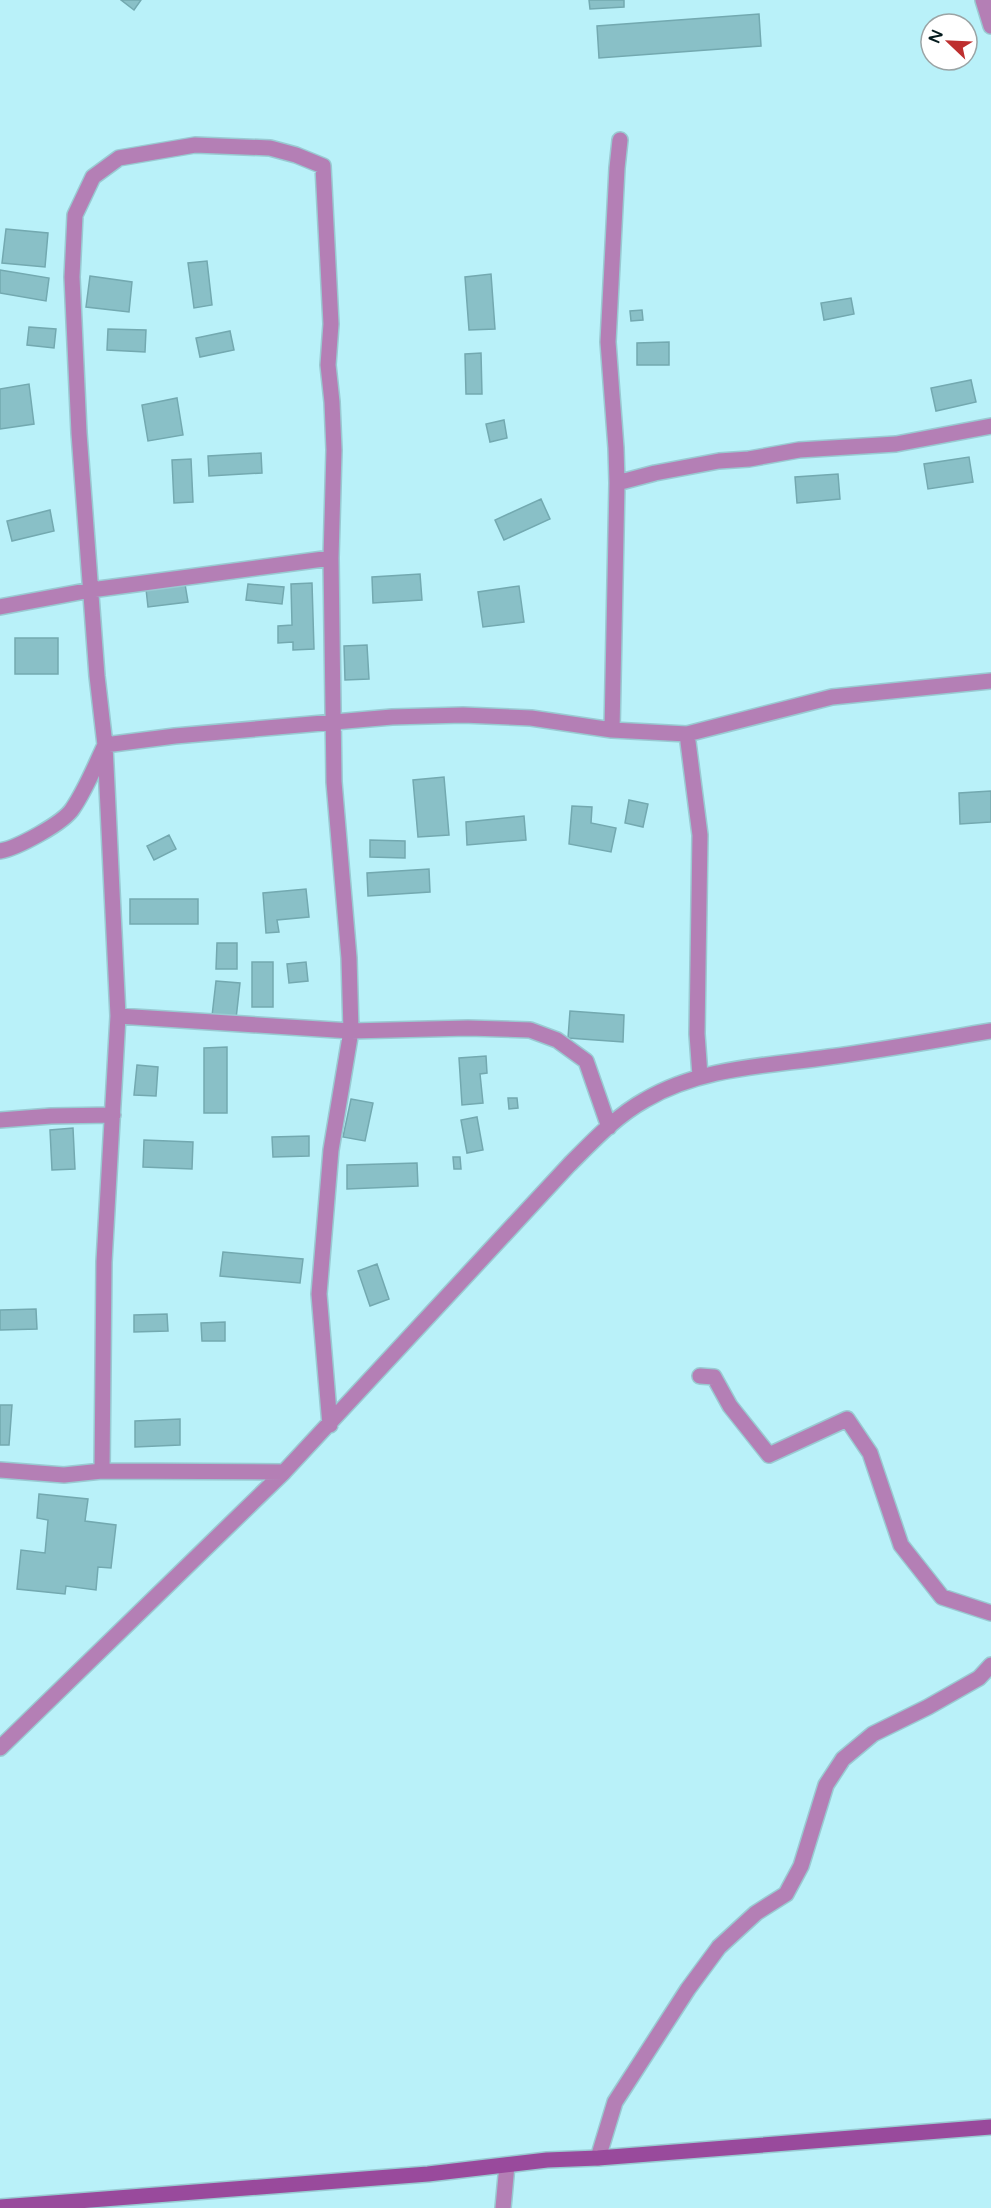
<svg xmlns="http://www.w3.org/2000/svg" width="991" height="2208" font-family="'Varela Round',sans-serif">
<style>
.building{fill:#89c0c7;stroke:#73a9b0;stroke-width:1.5}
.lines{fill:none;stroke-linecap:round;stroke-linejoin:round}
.street-casing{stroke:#99cad2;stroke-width:18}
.secondary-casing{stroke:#99cad2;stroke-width:18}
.street{stroke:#b47fb5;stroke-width:15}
.secondary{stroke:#994a9c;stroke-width:15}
</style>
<rect width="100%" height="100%" fill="#b9f1f9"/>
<!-- building -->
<path class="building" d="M 121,0 L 141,0 L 134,10 Z
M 589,0 L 624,0 L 624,7 L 590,9 Z
M 759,14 L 761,46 L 599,58 L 597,26 Z
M 6,229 L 48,233 L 45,267 L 2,263 Z
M 207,261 L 212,305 L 194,308 L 188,263 Z
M 0,270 L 49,278 L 46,301 L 0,293 Z
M 491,274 L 495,329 L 469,330 L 465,277 Z
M 90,276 L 132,282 L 129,312 L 86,307 Z
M 851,298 L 854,314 L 824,320 L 821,303 Z
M 642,310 L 643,320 L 631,321 L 630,311 Z
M 29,327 L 56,329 L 54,348 L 27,345 Z
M 108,329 L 146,330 L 145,352 L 107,350 Z
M 230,331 L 234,350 L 200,357 L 196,338 Z
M 669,342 L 669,365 L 637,365 L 637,343 Z
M 481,353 L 482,394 L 466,394 L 465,354 Z
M 971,380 L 976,402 L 936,411 L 931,388 Z
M 29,384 L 34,424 L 0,429 L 0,389 Z
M 177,398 L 183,435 L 148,441 L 142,405 Z
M 504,420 L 507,438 L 490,442 L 486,424 Z
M 261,453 L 262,473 L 209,476 L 208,456 Z
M 969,457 L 973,482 L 928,489 L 924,464 Z
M 191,459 L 193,502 L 174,503 L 172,460 Z
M 838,474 L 840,499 L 797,503 L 795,477 Z
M 541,499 L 550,519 L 504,540 L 495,520 Z
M 50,510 L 54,531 L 12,541 L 7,521 Z
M 420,574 L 422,600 L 373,603 L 372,577 Z
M 312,583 L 314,649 L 293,650 L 293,642 L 278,643 L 278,626 L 292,625 L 291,584 Z
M 185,584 L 188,602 L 148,607 L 146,589 Z
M 248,584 L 284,587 L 282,604 L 246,600 Z
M 519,586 L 524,622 L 483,627 L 478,592 Z
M 15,638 L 58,638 L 58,674 L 15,674 Z
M 367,645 L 369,679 L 345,680 L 344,646 Z
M 444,777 L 449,835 L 418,837 L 413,780 Z
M 991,791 L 991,822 L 960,824 L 959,793 Z
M 629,800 L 648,804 L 643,827 L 625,823 Z
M 572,806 L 592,807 L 591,823 L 616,828 L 611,852 L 569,844 Z
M 524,816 L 526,840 L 467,845 L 466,822 Z
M 169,835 L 176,849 L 154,860 L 147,846 Z
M 370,840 L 405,841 L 405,858 L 370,857 Z
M 429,869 L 430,892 L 368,896 L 367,873 Z
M 306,889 L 309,917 L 277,920 L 279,932 L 266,933 L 263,893 Z
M 130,899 L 198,899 L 198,924 L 130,924 Z
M 217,943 L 237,943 L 237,969 L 216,969 Z
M 252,962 L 273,962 L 273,1007 L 252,1007 Z
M 306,962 L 308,981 L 289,983 L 287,964 Z
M 216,981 L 240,983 L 236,1019 L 212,1016 Z
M 570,1011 L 624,1015 L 623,1042 L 568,1038 Z
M 227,1047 L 227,1113 L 204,1113 L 204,1048 Z
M 486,1056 L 487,1073 L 480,1074 L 483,1103 L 462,1105 L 459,1058 Z
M 137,1065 L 158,1067 L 156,1096 L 134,1095 Z
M 508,1098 L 517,1098 L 518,1108 L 509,1109 Z
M 351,1099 L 373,1103 L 365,1141 L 343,1137 Z
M 477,1117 L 483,1150 L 467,1153 L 461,1120 Z
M 73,1128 L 75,1169 L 52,1170 L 50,1130 Z
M 309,1136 L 309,1156 L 273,1157 L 272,1137 Z
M 144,1140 L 193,1142 L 192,1169 L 143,1167 Z
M 453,1157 L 460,1157 L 461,1169 L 454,1169 Z
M 417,1163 L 418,1186 L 347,1189 L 347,1165 Z
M 223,1252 L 303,1259 L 300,1283 L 220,1276 Z
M 377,1264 L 389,1299 L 370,1306 L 358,1271 Z
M 36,1309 L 37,1329 L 0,1330 L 0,1310 Z
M 167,1314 L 168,1331 L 134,1332 L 134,1315 Z
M 225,1322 L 225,1341 L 202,1341 L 201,1323 Z
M 0,1405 L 12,1405 L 9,1445 L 0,1445 Z
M 180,1419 L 180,1445 L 135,1447 L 135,1421 Z
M 39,1494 L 88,1499 L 85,1521 L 116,1525 L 111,1568 L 98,1567 L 96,1590 L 66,1586 L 65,1594 L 17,1589 L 21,1550 L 45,1553 L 48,1520 L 37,1518 Z"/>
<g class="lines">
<defs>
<path id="street" d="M 983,0 L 991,26
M 617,483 L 655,473 L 719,461 L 749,459 L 799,450 L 896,444 L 991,426
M 0,607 L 91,590 L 331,558
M 612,730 L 617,483 L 616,448 L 608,342 L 617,168 L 620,140
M 687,734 L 700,835 L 697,1034 L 700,1076
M 0,851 C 17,848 64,823 73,808 C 86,789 95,766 105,745 L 175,736 L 392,717 L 463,715 L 531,718 L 612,730 L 687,734 L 832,697 L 991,681
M 118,1016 L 351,1031 L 468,1028 L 530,1030 L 557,1040 L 586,1061 L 609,1127
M 0,1120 L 51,1116 L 113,1115
M 700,1376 L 714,1377 L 730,1406 L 769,1455 L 847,1419 L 870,1453 L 901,1545 L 942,1597 L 991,1613
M 0,1470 L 64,1475 L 102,1471 L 284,1472
M 102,1471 L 104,1262 L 118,1016 L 105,745 L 97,676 L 79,433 L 72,277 L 75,215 L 93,177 L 119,158 L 195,145 L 270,148 L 296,155 L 323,166 L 331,324 L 328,365 L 332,402 L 334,450 L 331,558 L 334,782 L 349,958 L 351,1031 L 331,1150 L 319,1294 L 330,1425
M 0,1748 L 284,1472 L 569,1165 C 592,1142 616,1116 645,1100 C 701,1067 767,1066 829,1057 C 883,1050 937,1040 991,1031
M 598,2158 L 615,2102 L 688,1989 L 719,1947 L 756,1913 L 786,1894 L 801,1866 L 826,1785 L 843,1759 L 873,1734 L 928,1707 L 979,1678 L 991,1665
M 503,2208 L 507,2165"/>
<path id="secondary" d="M 0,2207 L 428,2174 L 547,2160 L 598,2158 L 991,2127"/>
</defs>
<!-- street casing -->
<use href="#street" class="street-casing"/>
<!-- secondary casing -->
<use href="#secondary" class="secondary-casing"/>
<!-- street -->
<use href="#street" class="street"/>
<!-- secondary -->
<use href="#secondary" class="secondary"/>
</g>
<!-- north arrow -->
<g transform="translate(949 42) rotate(293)"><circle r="28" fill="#ffffff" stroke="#9ba4a5" stroke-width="1.5"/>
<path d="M0-4.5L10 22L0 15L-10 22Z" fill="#be2f2f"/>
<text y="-9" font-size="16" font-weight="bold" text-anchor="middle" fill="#051b1e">N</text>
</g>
</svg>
